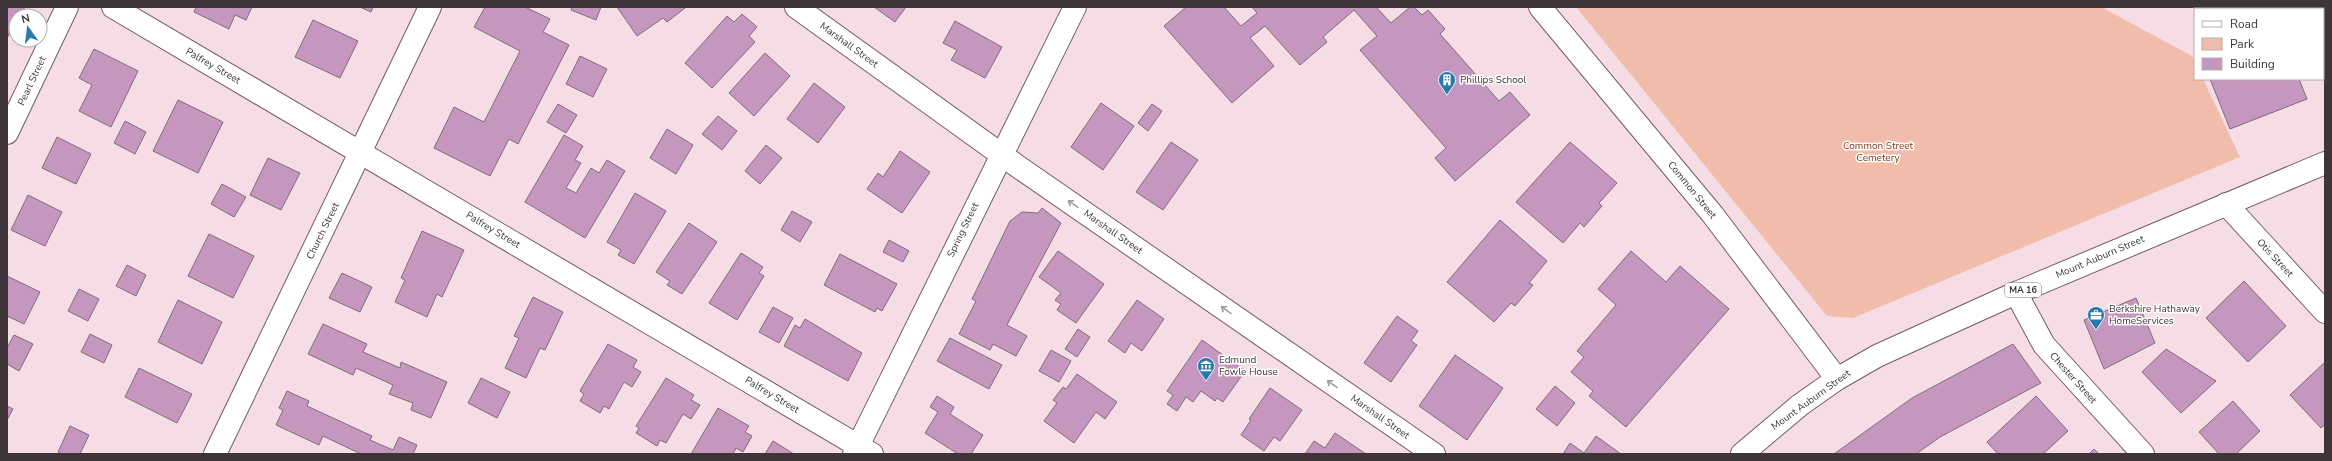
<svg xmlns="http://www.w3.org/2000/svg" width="2332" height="461" font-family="'Nunito Sans',sans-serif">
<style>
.green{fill:#f0bdaa}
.building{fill:#c697be;stroke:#7e6d7b}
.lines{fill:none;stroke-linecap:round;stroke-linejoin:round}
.minor-casing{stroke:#725c63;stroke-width:24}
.major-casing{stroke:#725c63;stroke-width:24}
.minor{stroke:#fff;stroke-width:22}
.major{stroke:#fff;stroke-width:22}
.oneway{stroke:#9f9a9c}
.labels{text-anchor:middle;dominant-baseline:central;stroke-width:3;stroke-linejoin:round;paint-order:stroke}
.shield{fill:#fff;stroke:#797274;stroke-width:1}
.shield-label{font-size:9px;font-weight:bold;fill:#3f3538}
.street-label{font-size:10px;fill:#3f3538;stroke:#fff}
.poi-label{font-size:10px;fill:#3f3538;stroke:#fff;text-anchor:start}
.park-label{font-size:10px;fill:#7e381a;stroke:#fff}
</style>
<rect width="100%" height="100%" fill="#f6dce5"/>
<!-- green -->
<path class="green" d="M 1576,7 L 2101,7 L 2192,56 L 2195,62 L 2195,79 L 2203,79 L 2240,157 L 1853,318 L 1827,316 Z"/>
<!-- building -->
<path class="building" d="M 7,7 L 25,7 L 19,16 L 16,16 L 16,22 L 7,38 Z
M 196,7 L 252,7 L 246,20 L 235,15 L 229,29 L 194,12 Z
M 360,7 L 373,7 L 371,12 Z
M 485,7 L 525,7 L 550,19 L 543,32 L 569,45 L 518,144 L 509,139 L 490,176 L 434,148 L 454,107 L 484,122 L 520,51 L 474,27 Z
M 572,7 L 601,7 L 596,20 L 571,10 Z
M 617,7 L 684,7 L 685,8 L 667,22 L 663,18 L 637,36 Z
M 874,7 L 906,7 L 895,22 Z
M 1186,7 L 1224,7 L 1241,26 L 1257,13 L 1252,7 L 1376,7 L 1391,23 L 1410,7 L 1414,7 L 1422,15 L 1428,10 L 1445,29 L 1440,34 L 1499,101 L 1510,92 L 1530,115 L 1455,181 L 1435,158 L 1446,148 L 1360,50 L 1377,36 L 1354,10 L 1323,37 L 1327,42 L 1300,65 L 1265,26 L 1250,38 L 1274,66 L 1232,103 L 1164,26 Z
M 742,14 L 757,27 L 749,36 L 755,42 L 712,88 L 685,63 L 727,16 L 734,22 Z
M 313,20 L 358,41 L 340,78 L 295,57 Z
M 955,21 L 1002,47 L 985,78 L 951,60 L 957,50 L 943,43 Z
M 94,49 L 138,71 L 111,127 L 79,111 L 92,85 L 79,78 Z
M 765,53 L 790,76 L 754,116 L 729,93 Z
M 580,56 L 607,69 L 593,97 L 566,84 Z
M 2210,79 L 2299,79 L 2307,99 L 2230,129 Z
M 814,83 L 845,107 L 818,143 L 787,119 Z
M 178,100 L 223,122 L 198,173 L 153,151 Z
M 1101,103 L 1134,126 L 1103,170 L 1071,147 Z
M 558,104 L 577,115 L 566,133 L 547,122 Z
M 1152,104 L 1162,111 L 1148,131 L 1138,123 Z
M 718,116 L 737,131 L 722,150 L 702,134 Z
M 125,121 L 146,132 L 135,154 L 114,143 Z
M 667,129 L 693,145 L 676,174 L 650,158 Z
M 564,135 L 583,146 L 575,160 L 581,163 L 566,188 L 576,193 L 591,168 L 599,173 L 607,160 L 625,171 L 585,238 L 525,202 Z
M 57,137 L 91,154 L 76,184 L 42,168 Z
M 1171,142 L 1198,160 L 1163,210 L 1136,192 Z
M 1570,142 L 1617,183 L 1599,203 L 1602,206 L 1584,227 L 1580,223 L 1563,243 L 1516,202 Z
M 766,145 L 782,158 L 760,184 L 745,171 Z
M 900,151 L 930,172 L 902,213 L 867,189 L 878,173 L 883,177 Z
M 268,158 L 300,173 L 281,210 L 250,195 Z
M 222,184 L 246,197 L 234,217 L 211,204 Z
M 635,193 L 666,211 L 634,264 L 618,255 L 621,250 L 607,242 Z
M 28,195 L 62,212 L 45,246 L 11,230 Z
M 1042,208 L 1061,223 L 1007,325 L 1027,336 L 1016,356 L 993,344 L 990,350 L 959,334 L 976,301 L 972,299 L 1010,221 L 1022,212 L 1038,213 Z
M 792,211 L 812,222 L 800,242 L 781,230 Z
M 1500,220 L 1547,261 L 1529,283 L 1533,285 L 1515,306 L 1511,303 L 1494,322 L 1447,282 Z
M 689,223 L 717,242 L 682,294 L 667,285 L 670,281 L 656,272 Z
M 422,231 L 464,250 L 442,297 L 437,294 L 427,317 L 395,302 L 405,280 L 401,278 Z
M 209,234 L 254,256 L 233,298 L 188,276 Z
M 889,240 L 909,251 L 903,262 L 883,252 Z
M 1058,251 L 1104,284 L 1076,323 L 1057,310 L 1061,304 L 1055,300 L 1061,293 L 1039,277 Z
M 1631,251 L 1666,282 L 1680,266 L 1729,309 L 1626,427 L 1589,396 L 1593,391 L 1571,372 L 1584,357 L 1577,351 L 1616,305 L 1598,289 Z
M 741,253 L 763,267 L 759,273 L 764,276 L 737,320 L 709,303 Z
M 840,254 L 897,284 L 882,311 L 877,308 L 875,312 L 824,285 Z
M 127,265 L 146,275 L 136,296 L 116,286 Z
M 342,273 L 372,287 L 360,312 L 329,298 Z
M 7,276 L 40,292 L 24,324 L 7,316 Z
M 2244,281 L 2286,326 L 2248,362 L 2206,318 Z
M 79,289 L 99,299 L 88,321 L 68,311 Z
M 533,297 L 563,312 L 545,350 L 540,348 L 526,378 L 505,368 L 519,338 L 514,336 Z
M 2136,298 L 2155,343 L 2104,369 L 2084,320 Z
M 178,300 L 222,322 L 202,364 L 158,342 Z
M 1137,300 L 1164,319 L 1142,351 L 1131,343 L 1125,353 L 1108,341 Z
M 773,307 L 793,318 L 779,343 L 759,332 Z
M 1397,316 L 1418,331 L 1411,341 L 1417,345 L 1391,382 L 1364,363 Z
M 805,319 L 862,353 L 848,381 L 784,346 L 795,325 L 800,328 Z
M 323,324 L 367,344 L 363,352 L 400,368 L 401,362 L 447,382 L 431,418 L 411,410 L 413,403 L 389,394 L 393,385 L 356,368 L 353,375 L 308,354 Z
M 1078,329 L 1090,337 L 1077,357 L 1065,349 Z
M 90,334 L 112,345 L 104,363 L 81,352 Z
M 14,335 L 33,344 L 19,371 L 7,364 L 7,348 Z
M 950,338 L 1002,365 L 989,389 L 937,361 Z
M 1202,340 L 1245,371 L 1223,402 L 1217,398 L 1215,401 L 1201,391 L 1193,402 L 1186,397 L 1177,411 L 1167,404 L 1173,395 L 1167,391 Z
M 608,344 L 637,360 L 633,367 L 641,372 L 632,387 L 624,382 L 609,409 L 604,406 L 600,413 L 580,401 L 584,394 L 580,391 Z
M 2013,344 L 2041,383 L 1940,437 L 1916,454 L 1834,454 L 1912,398 Z
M 2166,349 L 2216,381 L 2181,413 L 2142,372 Z
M 1051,350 L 1071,361 L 1059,382 L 1039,371 Z
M 1455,355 L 1503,388 L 1467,440 L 1419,406 Z
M 2325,362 L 2325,424 L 2321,428 L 2290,395 Z
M 139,368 L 192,394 L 177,423 L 125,397 Z
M 1077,374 L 1117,402 L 1105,419 L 1096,412 L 1074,443 L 1044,421 L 1057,403 L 1053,400 L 1063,387 L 1066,389 Z
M 481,378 L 510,392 L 497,418 L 468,403 Z
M 666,378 L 694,395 L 691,400 L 700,405 L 691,419 L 683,414 L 666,443 L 660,440 L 657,446 L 636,433 L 639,428 L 636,426 Z
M 1555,386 L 1575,403 L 1557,426 L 1536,409 Z
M 1270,388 L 1302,410 L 1280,441 L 1274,437 L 1264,451 L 1241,435 L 1251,420 L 1249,419 Z
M 287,391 L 309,401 L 307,406 L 372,436 L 370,440 L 393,450 L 399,437 L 417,445 L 413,454 L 361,454 L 323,436 L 319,445 L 276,425 L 283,410 L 279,408 Z
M 937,396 L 954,407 L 950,414 L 983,435 L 971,454 L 958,454 L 925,433 L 938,412 L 930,407 Z
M 2036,396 L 2068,431 L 2043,454 L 1998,454 L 1987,442 Z
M 2233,401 L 2260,431 L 2236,454 L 2219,454 L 2199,432 Z
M 7,406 L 13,409 L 7,420 Z
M 718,408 L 749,426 L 745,432 L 752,436 L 743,452 L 736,448 L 733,454 L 691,454 Z
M 70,426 L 89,435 L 80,454 L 62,454 L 58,452 Z
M 1335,433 L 1366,454 L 1305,454 L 1314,441 L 1325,448 Z
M 1596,436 L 1621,454 L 1563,454 L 1570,443 L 1584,453 Z
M 773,441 L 794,454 L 765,454 Z
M 2094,449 L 2099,454 L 2089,454 Z"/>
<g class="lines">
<defs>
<path id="minor" d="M 113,7 L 872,454
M 796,7 L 1020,168 L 1434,454
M 7,133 L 67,7
M 2226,204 L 2325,312
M 2016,293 L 2044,345 L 2143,454
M 215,454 L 430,7
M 854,454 L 1075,7"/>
<path id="major" d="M 1540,7 L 1713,215 L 1837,379
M 1742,454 L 1800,405 L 1837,379 L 1877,356 L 2016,293 L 2325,163"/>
</defs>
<!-- minor casing -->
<use href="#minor" class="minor-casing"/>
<!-- major casing -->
<use href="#major" class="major-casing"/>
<!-- minor -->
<use href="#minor" class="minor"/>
<!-- major -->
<use href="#major" class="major"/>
</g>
<!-- one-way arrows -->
<defs><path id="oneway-shaft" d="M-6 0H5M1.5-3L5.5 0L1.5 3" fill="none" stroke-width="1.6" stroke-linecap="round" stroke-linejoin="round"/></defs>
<g class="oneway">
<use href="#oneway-shaft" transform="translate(1073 204) rotate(-145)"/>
<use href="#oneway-shaft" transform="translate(1226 310) rotate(-145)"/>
<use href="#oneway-shaft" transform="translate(1332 384) rotate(-145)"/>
</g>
<!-- icons -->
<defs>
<symbol id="building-pin" viewBox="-11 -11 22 30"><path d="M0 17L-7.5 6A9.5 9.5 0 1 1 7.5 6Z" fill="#297aab" stroke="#fff"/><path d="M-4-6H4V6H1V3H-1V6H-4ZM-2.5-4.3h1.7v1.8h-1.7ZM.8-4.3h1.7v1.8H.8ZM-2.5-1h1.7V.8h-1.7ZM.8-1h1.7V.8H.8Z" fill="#fff"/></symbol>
<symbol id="office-pin" viewBox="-11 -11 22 30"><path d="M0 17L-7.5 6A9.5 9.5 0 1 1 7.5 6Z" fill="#297aab" stroke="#fff"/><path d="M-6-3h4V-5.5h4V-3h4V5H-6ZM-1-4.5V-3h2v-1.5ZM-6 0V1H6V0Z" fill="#fff"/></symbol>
<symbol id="museum-pin" viewBox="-11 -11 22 30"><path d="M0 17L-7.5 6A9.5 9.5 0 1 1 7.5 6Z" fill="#297aab" stroke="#fff"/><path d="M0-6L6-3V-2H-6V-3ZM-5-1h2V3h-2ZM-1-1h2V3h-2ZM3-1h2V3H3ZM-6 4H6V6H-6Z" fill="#fff"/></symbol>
</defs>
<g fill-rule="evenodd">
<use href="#building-pin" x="1437" y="70" width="20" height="27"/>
<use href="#office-pin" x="2086" y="305" width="20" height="27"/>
<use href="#museum-pin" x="1196" y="356" width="20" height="27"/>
</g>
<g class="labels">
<!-- shield labels -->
<rect class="shield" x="2005" y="283" width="36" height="14" rx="3"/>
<g class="shield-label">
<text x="2023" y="290">MA 16</text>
</g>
<!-- street labels -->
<g class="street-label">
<text transform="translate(849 45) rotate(36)">Marshall Street</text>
<text transform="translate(213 66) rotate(30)">Palfrey Street</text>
<text transform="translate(32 81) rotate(-65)">Pearl Street</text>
<text transform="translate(1692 190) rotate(51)">Common Street</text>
<text transform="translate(493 230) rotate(31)">Palfrey Street</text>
<text transform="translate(963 230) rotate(-64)">Spring Street</text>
<text transform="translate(323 231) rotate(-64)">Church Street</text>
<text transform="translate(1113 232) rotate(35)">Marshall Street</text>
<text transform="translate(2100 257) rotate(-23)">Mount Auburn Street</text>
<text transform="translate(2275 258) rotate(47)">Otis Street</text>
<text transform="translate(2073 378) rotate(48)">Chester Street</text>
<text transform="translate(772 395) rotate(31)">Palfrey Street</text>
<text transform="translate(1811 400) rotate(-36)">Mount Auburn Street</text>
<text transform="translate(1380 417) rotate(35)">Marshall Street</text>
</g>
<!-- poi labels -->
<g class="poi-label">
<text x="1460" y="80">Phillips School</text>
<text x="2109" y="309">Berkshire Hathaway<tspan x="2109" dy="12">HomeServices</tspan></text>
<text x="1219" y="360">Edmund<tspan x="1219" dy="12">Fowle House</tspan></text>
</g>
<!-- park labels -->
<g class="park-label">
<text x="1878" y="146">Common Street<tspan x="1878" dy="12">Cemetery</tspan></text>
</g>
</g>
<!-- border -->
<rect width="2332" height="461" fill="none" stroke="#3f3538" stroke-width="16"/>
<!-- legend -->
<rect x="2194" y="8" width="130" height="72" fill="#ffffff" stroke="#b2aeaf"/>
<rect x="2202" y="21" width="20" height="6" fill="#ffffff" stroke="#b2aeaf"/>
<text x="2230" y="28" font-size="12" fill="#3f3538">Road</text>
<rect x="2202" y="38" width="20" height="12" fill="#f0bdaa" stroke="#b2aeaf"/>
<text x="2230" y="48" font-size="12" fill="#3f3538">Park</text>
<rect x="2202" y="58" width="20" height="12" fill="#c697be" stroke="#b2aeaf"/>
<text x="2230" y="68" font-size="12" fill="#3f3538">Building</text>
<!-- north arrow -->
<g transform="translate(28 28) rotate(346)"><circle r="19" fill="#ffffff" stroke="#b2aeaf"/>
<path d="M0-3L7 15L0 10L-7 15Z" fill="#297aab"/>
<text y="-6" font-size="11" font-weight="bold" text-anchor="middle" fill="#3f3538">N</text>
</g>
</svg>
